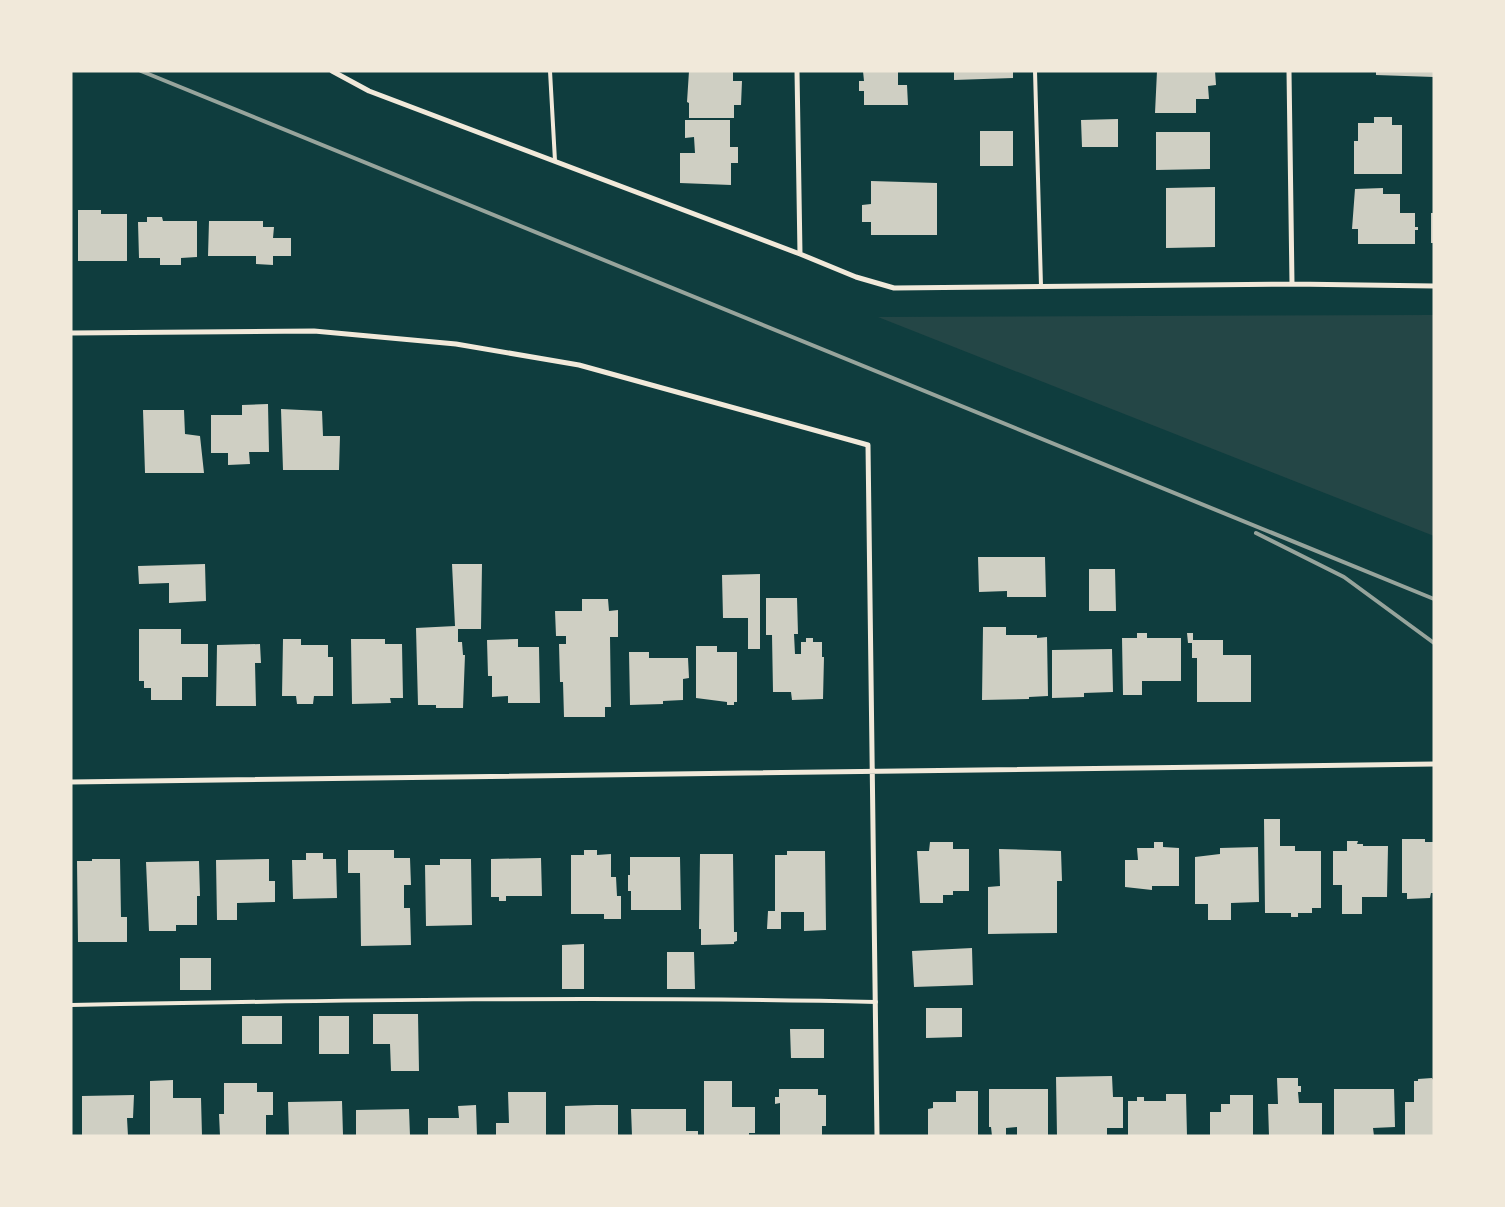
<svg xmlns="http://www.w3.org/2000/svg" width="1505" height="1207" font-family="Roboto,sans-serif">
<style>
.green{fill:#244646}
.building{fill:#cfcfc3}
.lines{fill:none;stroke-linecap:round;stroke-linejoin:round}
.service{stroke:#f1e9da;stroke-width:4}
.minor{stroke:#f1e9da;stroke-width:5}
.rail{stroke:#97a49c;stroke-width:4}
</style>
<rect width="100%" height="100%" fill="#0f3d3e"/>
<!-- green -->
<path class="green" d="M 1434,315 L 1434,536 L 878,317 Z"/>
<!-- building -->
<path class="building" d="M 689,71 L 733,71 L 733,81 L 742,81 L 741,105 L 734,105 L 734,118 L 689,118 L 689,103 L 687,102 Z
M 863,71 L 898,71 L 898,85 L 907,85 L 908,105 L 864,105 L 864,91 L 859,91 L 859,81 L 864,81 Z
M 954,71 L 1013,71 L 1013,78 L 954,80 Z
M 1157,71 L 1215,71 L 1216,85 L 1208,86 L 1209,99 L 1196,99 L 1196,113 L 1155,113 Z
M 1376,71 L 1434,71 L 1434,77 L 1376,75 Z
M 1374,117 L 1392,117 L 1392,125 L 1402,125 L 1402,174 L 1354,174 L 1354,141 L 1358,141 L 1358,123 L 1374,123 Z
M 1118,119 L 1118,147 L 1082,147 L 1081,120 Z
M 685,120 L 730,120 L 730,147 L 738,147 L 738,163 L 731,163 L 731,185 L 680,183 L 680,153 L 695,153 L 694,137 L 685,138 Z
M 980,131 L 1013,131 L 1013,166 L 980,166 Z
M 1156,132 L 1210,132 L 1210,169 L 1156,170 Z
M 871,181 L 937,183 L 937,235 L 871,235 L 871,222 L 862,222 L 862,205 L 871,204 Z
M 1215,187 L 1215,247 L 1166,248 L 1166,188 Z
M 1383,188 L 1383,194 L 1400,194 L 1400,213 L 1415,213 L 1415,227 L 1418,227 L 1418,230 L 1415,230 L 1415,244 L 1358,244 L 1358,229 L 1352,229 L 1355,189 Z
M 78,210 L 101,210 L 101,214 L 127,214 L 127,261 L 78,261 Z
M 1431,213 L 1434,213 L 1434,243 L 1431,243 Z
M 147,217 L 162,217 L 163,221 L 197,221 L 197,257 L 181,258 L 181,265 L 160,265 L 160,258 L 139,258 L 138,222 L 147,222 Z
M 209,221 L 263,221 L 263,227 L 274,227 L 273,238 L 291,238 L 291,256 L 273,256 L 273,265 L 256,264 L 256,256 L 208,256 Z
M 268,404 L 269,452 L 249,452 L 250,464 L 228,465 L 228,453 L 211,453 L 211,415 L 242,415 L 242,405 Z
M 281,409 L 322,411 L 323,436 L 340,436 L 339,470 L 283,470 Z
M 143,410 L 184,410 L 185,434 L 200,436 L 204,473 L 145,473 Z
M 978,557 L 1045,557 L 1046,597 L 1007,597 L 1007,591 L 979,592 Z
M 205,564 L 206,601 L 169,603 L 169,583 L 139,584 L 138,566 Z
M 452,564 L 482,564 L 481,629 L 458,629 L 458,642 L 462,642 L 463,655 L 465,655 L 463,708 L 436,708 L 436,705 L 418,705 L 416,628 L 455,626 Z
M 1089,569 L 1115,569 L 1116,611 L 1089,611 Z
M 760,574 L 760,649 L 748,649 L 748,618 L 723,618 L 722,575 Z
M 766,598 L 797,598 L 798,634 L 794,634 L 795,654 L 801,654 L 801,642 L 806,642 L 806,638 L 813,638 L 813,642 L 822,642 L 822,657 L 824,657 L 823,699 L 792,700 L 791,692 L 773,692 L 772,635 L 766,635 Z
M 582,599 L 608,599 L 609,611 L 618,610 L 618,637 L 610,637 L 611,707 L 605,707 L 605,717 L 564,717 L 563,682 L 560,682 L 559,644 L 566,644 L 566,636 L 556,636 L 555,611 L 582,611 Z
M 983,627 L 1006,627 L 1006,635 L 1037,635 L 1037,638 L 1047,637 L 1048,696 L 1029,697 L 1029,699 L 982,700 Z
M 139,629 L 181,629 L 181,644 L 208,644 L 208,677 L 182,677 L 182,700 L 151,700 L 151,688 L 144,688 L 144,681 L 139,681 Z
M 1137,633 L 1147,633 L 1147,638 L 1181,638 L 1181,681 L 1142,681 L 1142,695 L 1123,695 L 1122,638 L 1137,638 Z
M 1187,633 L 1193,633 L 1193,640 L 1223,640 L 1223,655 L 1251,655 L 1251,702 L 1197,702 L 1197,658 L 1192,658 L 1192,643 L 1188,643 Z
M 283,639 L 301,639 L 301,645 L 328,645 L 328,657 L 333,657 L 333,696 L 314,696 L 313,704 L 297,704 L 296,696 L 282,696 Z
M 351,639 L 385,639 L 385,644 L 402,644 L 403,698 L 390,698 L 391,703 L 352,704 Z
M 518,639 L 518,647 L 539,647 L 540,703 L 508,703 L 508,696 L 492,697 L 492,676 L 488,676 L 487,640 Z
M 260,644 L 261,663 L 255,663 L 256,706 L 216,706 L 217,645 Z
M 696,646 L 717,646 L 717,652 L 737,652 L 737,702 L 734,702 L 734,705 L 727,705 L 727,702 L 696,698 Z
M 1112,649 L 1113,692 L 1084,693 L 1084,697 L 1052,698 L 1052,650 Z
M 629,652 L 649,652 L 649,658 L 688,658 L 689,678 L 683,679 L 683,700 L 663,701 L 663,704 L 630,705 Z
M 1264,819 L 1280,819 L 1280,846 L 1295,846 L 1295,851 L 1321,851 L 1321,908 L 1312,908 L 1312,913 L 1298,913 L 1298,917 L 1291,917 L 1291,913 L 1265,913 Z
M 1402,839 L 1425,839 L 1425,842 L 1434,842 L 1434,893 L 1431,893 L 1430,898 L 1407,899 L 1407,893 L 1402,893 Z
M 1347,841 L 1358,841 L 1357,844 L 1363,844 L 1363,846 L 1388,846 L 1387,897 L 1362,897 L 1362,914 L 1342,914 L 1342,885 L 1333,885 L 1333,851 L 1347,851 Z
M 930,842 L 953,842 L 953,849 L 969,849 L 969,891 L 953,891 L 953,895 L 943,895 L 943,903 L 920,903 L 917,851 L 929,851 Z
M 1154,842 L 1163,842 L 1163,847 L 1179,848 L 1179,886 L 1152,886 L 1152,890 L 1125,887 L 1125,860 L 1138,860 L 1137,848 L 1154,848 Z
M 1258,847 L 1259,902 L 1231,903 L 1231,920 L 1208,920 L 1208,904 L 1195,904 L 1195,857 L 1220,854 L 1220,848 Z
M 999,849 L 1061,851 L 1062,881 L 1057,881 L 1057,933 L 988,934 L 988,887 L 1000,886 Z
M 348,850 L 394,850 L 394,858 L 410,858 L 411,885 L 404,885 L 404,908 L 410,908 L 411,945 L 361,946 L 360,873 L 348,873 Z
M 584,850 L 597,850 L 597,855 L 611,854 L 611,877 L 616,877 L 617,896 L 621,896 L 621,919 L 604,919 L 604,914 L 571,914 L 571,855 L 584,855 Z
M 787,851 L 825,851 L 826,930 L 804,931 L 804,912 L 781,912 L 781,929 L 767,929 L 768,911 L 775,911 L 775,855 L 787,855 Z
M 306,853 L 323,853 L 323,859 L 336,859 L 337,898 L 293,899 L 292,860 L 306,860 Z
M 700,854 L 733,854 L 734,932 L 737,932 L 737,941 L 734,942 L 734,944 L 701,945 L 701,929 L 699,929 Z
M 630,857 L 680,857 L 681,910 L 631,910 L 631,891 L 628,891 L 628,875 L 630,875 Z
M 541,858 L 542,896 L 506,896 L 506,901 L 499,901 L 499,897 L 491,897 L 491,859 Z
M 92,859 L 120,859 L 121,917 L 127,917 L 127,942 L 78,942 L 77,861 L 92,861 Z
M 269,859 L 269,881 L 275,881 L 275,902 L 237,903 L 237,920 L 217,920 L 216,860 Z
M 440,859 L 471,859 L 472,925 L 426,926 L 425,865 L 440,865 Z
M 199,861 L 200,896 L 197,896 L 197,925 L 176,925 L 176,931 L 149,931 L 146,862 Z
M 584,944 L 584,989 L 562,989 L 562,945 Z
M 972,948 L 973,985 L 914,987 L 912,951 Z
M 667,952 L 694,952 L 695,989 L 667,989 Z
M 180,958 L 211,958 L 211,990 L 180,990 Z
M 926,1008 L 962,1008 L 962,1037 L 926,1038 Z
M 373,1014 L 418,1014 L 419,1071 L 391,1071 L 390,1044 L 373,1044 Z
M 242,1016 L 282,1016 L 282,1044 L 242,1044 Z
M 319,1016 L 349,1016 L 349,1054 L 319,1054 Z
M 790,1029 L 824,1029 L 824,1058 L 791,1058 Z
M 1112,1076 L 1113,1097 L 1123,1097 L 1123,1128 L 1107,1128 L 1107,1136 L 1057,1136 L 1056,1077 Z
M 1277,1078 L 1298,1078 L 1298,1086 L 1301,1086 L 1301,1092 L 1298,1092 L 1299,1103 L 1322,1103 L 1322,1136 L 1269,1136 L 1268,1104 L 1278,1104 Z
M 1432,1078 L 1434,1081 L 1434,1136 L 1405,1136 L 1405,1102 L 1414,1102 L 1414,1081 L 1418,1081 L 1418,1079 Z
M 173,1080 L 173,1098 L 201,1098 L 202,1136 L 150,1136 L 150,1081 Z
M 704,1081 L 732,1081 L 732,1107 L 755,1107 L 755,1133 L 749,1133 L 749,1136 L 704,1136 Z
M 224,1083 L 257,1083 L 257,1092 L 273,1092 L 273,1115 L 266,1115 L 266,1136 L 220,1136 L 219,1114 L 224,1114 Z
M 779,1089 L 818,1089 L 818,1095 L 826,1095 L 826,1126 L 822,1126 L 822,1136 L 780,1136 L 780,1103 L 775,1104 L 775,1097 L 779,1097 Z
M 989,1089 L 1048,1089 L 1048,1136 L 1017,1135 L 1017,1127 L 1006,1128 L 1006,1136 L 992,1136 L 991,1127 L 989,1127 Z
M 1334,1089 L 1394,1089 L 1395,1127 L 1373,1128 L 1374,1136 L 1334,1136 Z
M 956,1091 L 978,1091 L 978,1136 L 928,1136 L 928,1109 L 933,1108 L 933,1102 L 956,1102 Z
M 508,1092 L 546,1092 L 546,1136 L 496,1136 L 496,1123 L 509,1123 Z
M 1166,1094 L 1186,1094 L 1187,1136 L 1128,1136 L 1128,1101 L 1137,1101 L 1137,1097 L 1144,1097 L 1144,1101 L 1166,1101 Z
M 134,1095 L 133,1118 L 127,1118 L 128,1136 L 82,1136 L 82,1096 Z
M 1230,1095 L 1253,1095 L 1253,1136 L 1210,1136 L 1210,1112 L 1221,1112 L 1221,1104 L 1230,1104 Z
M 342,1101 L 343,1135 L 289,1136 L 288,1102 Z
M 476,1105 L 477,1136 L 428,1136 L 428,1118 L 459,1118 L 458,1106 Z
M 596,1105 L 618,1105 L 618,1136 L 565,1136 L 565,1106 Z
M 409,1109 L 410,1136 L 356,1136 L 356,1110 Z
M 631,1109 L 686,1109 L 686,1131 L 698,1131 L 698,1136 L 632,1136 Z"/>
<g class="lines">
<!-- service -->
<path class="service" d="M 550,71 L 555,161
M 1035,71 L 1041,286
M 71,1005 C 340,1000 607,996 876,1002"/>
<!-- minor -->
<path class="minor" d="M 332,71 L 369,91 L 800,254 L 856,277 L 894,288 L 1292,284 L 1434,286
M 797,71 L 800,254
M 1289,71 L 1292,284
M 71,333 L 314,331 L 456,344 L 579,365 L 868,445 L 877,1136
M 71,782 L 1434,764"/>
<!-- rail -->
<path class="rail" d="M 141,71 L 1434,599
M 1256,533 L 1344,577 L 1434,643"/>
</g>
<!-- border -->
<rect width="1505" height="1207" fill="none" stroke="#f1e9da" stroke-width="145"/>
</svg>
